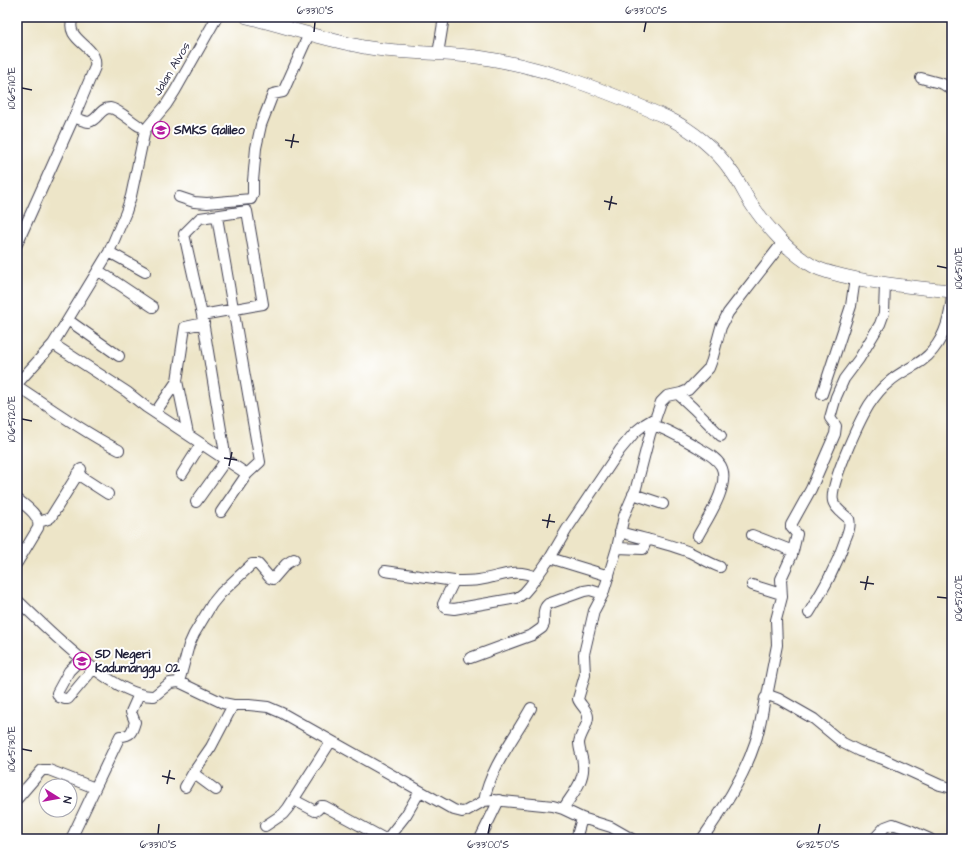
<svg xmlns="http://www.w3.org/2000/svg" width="969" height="856" font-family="'Architects Daughter',sans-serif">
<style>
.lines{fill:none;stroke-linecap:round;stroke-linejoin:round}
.minor-casing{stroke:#403f50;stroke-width:12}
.major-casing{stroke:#403f50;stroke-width:14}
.minor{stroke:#fff;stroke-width:10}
.major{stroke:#fff;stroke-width:13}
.ticks{fill:none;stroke:#22223b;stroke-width:1.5}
.labels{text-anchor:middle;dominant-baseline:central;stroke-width:4;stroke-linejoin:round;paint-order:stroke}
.street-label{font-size:12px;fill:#22223b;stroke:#fff}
.poi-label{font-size:12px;font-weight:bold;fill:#22223b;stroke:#fff;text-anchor:start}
.neatline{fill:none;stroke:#22223b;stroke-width:1.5}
.ticks-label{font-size:10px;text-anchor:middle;fill:#22223b}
</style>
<rect width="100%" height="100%" fill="#fff"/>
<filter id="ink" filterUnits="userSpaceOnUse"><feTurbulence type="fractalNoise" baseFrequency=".025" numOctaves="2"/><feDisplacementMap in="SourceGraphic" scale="8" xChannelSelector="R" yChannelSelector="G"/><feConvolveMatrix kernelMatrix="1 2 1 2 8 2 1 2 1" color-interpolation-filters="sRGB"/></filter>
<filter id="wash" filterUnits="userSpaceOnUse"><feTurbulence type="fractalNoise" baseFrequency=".012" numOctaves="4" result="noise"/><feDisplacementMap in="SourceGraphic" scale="16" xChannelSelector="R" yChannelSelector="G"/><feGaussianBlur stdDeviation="0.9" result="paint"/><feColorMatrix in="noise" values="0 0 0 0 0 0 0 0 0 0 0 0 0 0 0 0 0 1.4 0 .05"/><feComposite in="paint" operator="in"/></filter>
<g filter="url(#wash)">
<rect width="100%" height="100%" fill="#ede5c8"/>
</g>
<g filter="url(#ink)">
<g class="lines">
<defs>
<path id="minor" d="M 438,54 L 444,17
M 921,78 L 943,84 L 952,90
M 74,117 C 79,119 85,122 89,122 C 98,120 100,108 110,108 C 118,109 132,122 139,126
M 179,197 L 194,202 L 207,203 L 251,199 L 253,194 L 253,181 L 256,148 L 261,125 L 273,94 L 283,92 L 309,34
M 217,217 L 260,462 L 247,474 L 221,512
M 17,244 L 74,117 L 95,67 C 99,44 63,42 73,17
M 109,252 L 145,272
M 99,271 L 153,307
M 68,320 L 119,356
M 53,344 L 127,392 L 146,407 L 247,474
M 177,381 L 188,434
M 17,384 L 53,344 L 109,252 L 126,212 L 131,196 L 145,130 L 166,105 L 175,91 L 217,17
M 17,386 C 51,408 83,432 119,450
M 678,394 L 693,408 L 721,436
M 822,394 L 851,306 L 855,278
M 155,413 L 177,381 L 185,327 L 204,323
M 653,425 C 669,430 683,439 697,447 C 705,452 716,457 721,466 C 731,485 707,519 698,536
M 77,474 L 108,494
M 182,474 L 201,444
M 633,494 L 663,504
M 17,499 C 26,506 41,516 38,528 L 17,563
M 196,502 L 226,460 L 202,315 L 184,234 L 200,218 L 247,211 L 263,304 L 202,315
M 39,522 L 48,519 L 51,517 L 81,469
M 620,532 C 643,539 667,543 689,552 C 700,557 709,563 720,567
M 752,535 L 793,551
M 617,548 L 643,549 L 647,539
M 550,558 L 609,576
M 385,571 L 454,581 L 443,604 L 446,608 L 454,609 L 517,598 L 524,593 L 530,586 L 550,558 L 567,529 L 620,450 L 635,432 L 645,424 L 655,418
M 454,581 C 462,581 471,581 479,580 C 501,577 514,567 536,577
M 752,585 L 781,594
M 17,600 C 46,627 114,698 154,696 L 170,683 L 179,682 L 223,703 L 233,705 L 249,705 L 268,707 L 282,713 L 454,810 L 462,812 L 466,811 L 484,801 L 493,800 L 553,806 L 563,809 L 582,818 L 611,827 L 632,839
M 809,613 C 824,588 836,568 845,540 C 848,533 851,526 849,519 C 844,514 835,509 833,501 C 829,485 860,420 869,405 C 875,396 881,388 889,382 C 903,369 922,365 933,350 C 946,334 950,316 952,296
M 82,658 L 69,671 L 57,693 L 59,697 L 65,699 L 68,699 L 94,668
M 470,658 L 532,635 L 542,628 L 544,624 C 544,617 542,609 548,604 L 584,591 L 590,590 L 603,594
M 179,682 L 189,645 L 194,634 L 212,604 L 221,593 L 252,564 L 258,564 L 270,578 L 273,579 L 286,564 L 294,559
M 767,696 L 777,645 L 776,620 L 782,597 L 781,579 L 792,555 L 797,534 L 791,527 L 791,525 L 811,489 L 835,434 L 836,426 L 830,418 L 836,397 L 844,379 L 859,359 L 880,324 L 884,313 L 885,284
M 193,773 L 216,790
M 185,787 L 193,773 L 211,747 L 233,705
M 17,799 L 42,770 L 49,770 L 95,788
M 294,800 L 315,811 L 317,810 L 321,806 L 324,806 L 385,839
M 484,801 C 490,768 515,737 531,708
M 563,809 C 571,796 585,781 583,765 C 583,758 579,750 579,743 C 580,734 588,726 588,717 C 588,710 580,705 578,699 L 585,675 L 584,654 L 594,611 L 603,594 L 617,548 L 624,516 L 636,488 L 650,434 L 661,402 L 667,396 L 681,393 L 688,390 L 709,368 L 712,360 L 721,327 L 728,313 L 783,242
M 265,826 L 283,814 L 288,808 L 331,741
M 71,839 L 120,736 C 131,736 132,732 135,722 L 131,712 L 139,694
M 387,839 L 406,815 L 420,791
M 480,839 L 499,800
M 576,839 L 582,818
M 702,839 C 723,809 743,779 755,743 C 760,729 762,713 765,698 L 768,695 L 779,699 L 814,719 L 843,743 L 859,751 L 883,759 L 940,785 L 952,788
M 874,839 L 885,827 L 893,824 L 912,831 L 930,839"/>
<path id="major" d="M 247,17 C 288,27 328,41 370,48 C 408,54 447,52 484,58 C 548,68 609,92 668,118 C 691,129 717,150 731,171 C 740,182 745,196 754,208 C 768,228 791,254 813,266 C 826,273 843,276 858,279 C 889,285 920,288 952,291"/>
</defs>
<!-- minor casing -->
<use href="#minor" class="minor-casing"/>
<!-- major casing -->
<use href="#major" class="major-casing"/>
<!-- minor -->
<use href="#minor" class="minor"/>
<!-- major -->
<use href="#major" class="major"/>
</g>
</g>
<!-- ticks -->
<path class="ticks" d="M 314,32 L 315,22M 644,32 L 646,22M 22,88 L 32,90M 285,140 L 299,142M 291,148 L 294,134M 604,201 L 617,204M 609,210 L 612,196M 937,266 L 947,268M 22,419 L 32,421M 224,458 L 237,460M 229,466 L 232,452M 542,520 L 555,522M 547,528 L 550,514M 860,582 L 874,584M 865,590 L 868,576M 937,597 L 947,598M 22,749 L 32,751M 162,776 L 175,779M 167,784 L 170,770M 158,834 L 159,824M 488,834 L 490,824M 818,834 L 820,824"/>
<!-- icons -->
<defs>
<symbol id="school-ring" viewBox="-11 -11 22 22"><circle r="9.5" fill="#fff" stroke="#b5179e" stroke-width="1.5"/><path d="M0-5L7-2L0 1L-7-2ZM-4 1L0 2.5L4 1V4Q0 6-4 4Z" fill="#b5179e"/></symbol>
</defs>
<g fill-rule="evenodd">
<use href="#school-ring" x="151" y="120" width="20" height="20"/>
<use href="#school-ring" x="72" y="651" width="20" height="20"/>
</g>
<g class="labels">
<!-- street labels -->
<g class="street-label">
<text transform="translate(172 69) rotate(-59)">Jalan Alvos</text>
</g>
<!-- poi labels -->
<g class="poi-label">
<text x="174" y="130">SMKS Galileo</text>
<text x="95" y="654">SD Negeri<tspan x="95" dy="14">Kadumanggu 02</tspan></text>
</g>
</g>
<!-- margin -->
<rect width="969" height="856" fill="none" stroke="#fff" stroke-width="44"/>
<!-- north arrow -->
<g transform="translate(58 798) rotate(101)"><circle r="19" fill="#ffffff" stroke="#a7a7b1"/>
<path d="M0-3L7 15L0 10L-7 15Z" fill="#b5179e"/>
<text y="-6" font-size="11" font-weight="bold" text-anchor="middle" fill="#22223b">N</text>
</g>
<rect x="22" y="22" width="925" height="812" class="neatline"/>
<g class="ticks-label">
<text x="315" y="14">6°33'10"S</text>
<text x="646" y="14">6°33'00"S</text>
<text transform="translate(11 88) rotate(-90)" y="4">106°51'10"E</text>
<text transform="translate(958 268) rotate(-90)" y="4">106°51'10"E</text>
<text transform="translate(11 419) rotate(-90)" y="4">106°51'20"E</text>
<text transform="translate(958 598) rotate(-90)" y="4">106°51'20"E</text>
<text transform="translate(11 749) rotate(-90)" y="4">106°51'30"E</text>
<text x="158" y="848">6°33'10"S</text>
<text x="488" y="848">6°33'00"S</text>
<text x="818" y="848">6°32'50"S</text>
</g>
</svg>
